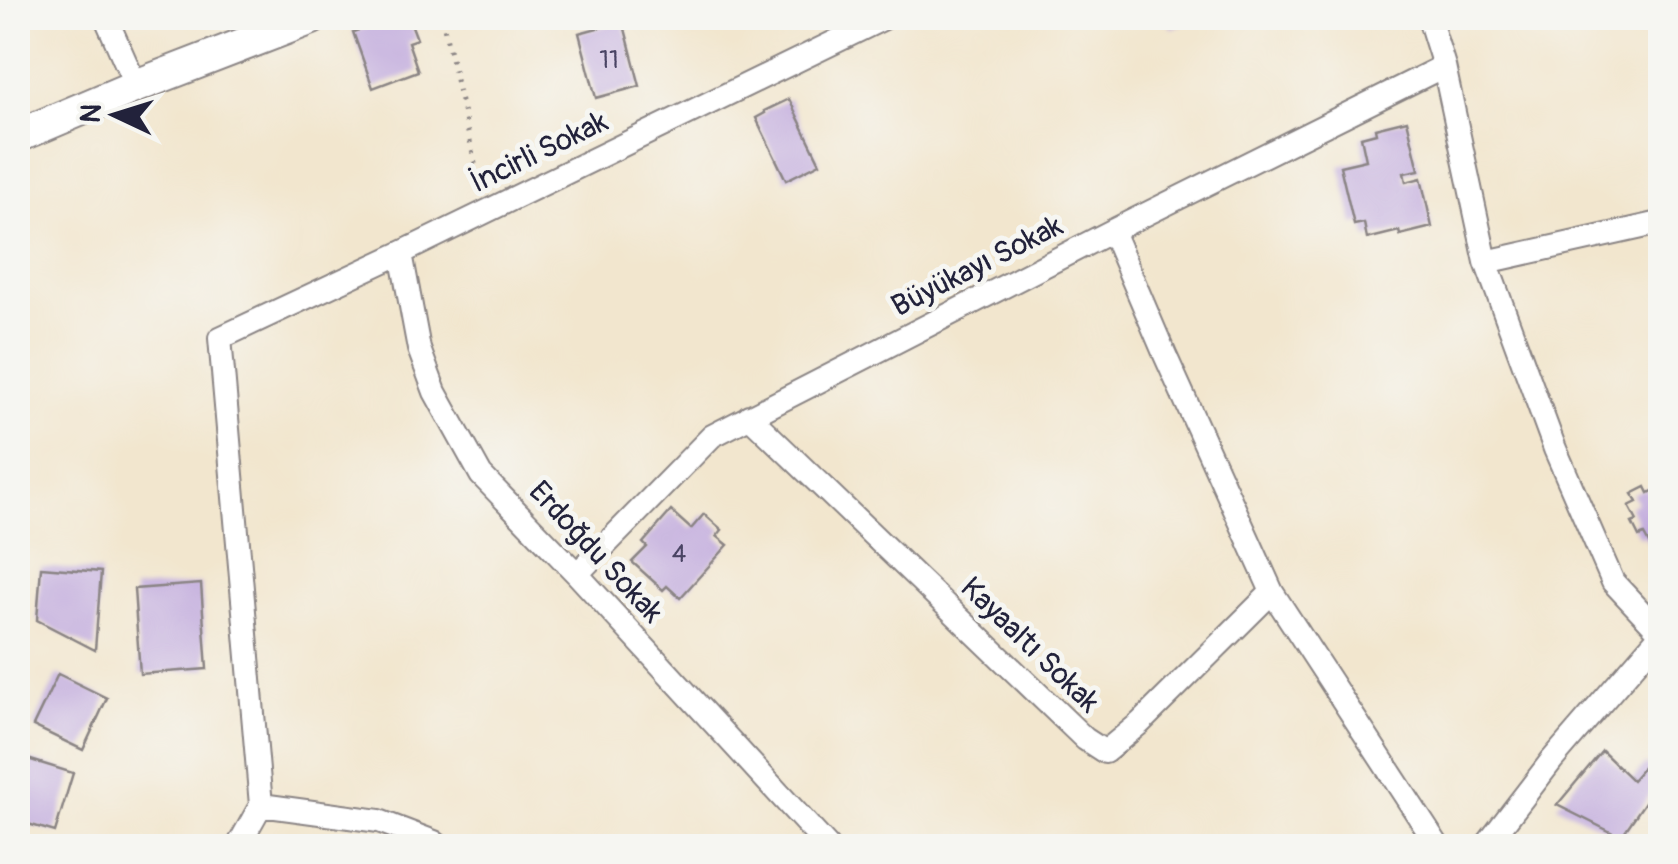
<svg xmlns="http://www.w3.org/2000/svg" width="1678" height="864" font-family="Pangolin,sans-serif">
<style>
.building{fill:#c2acdd}
.lines{fill:none;stroke-linecap:round;stroke-linejoin:round}
.street-casing{stroke:#8a8484;stroke-width:26}
.secondary-casing{stroke:#8a8484;stroke-width:36}
.path{stroke:#8a8484;stroke-width:5;stroke-dasharray:2.5 8;stroke-linecap:butt}
.street{stroke:#fff;stroke-width:22}
.secondary{stroke:#fff;stroke-width:32}
.labels{text-anchor:middle;dominant-baseline:central;stroke-width:10;stroke-linejoin:round;paint-order:stroke}
.number-label{font-size:25px;fill:#4a4464}
.street-label{font-size:30px;fill:#22223b;stroke:#f6f6f2}
</style>
<rect width="100%" height="100%" fill="#f6f6f2"/>
<filter id="ink" filterUnits="userSpaceOnUse"><feTurbulence type="fractalNoise" baseFrequency=".01" numOctaves="2"/><feDisplacementMap in="SourceGraphic" scale="20" xChannelSelector="R" yChannelSelector="G"/><feConvolveMatrix kernelMatrix="1 2 1 2 8 2 1 2 1" color-interpolation-filters="sRGB"/></filter>
<filter id="wash" filterUnits="userSpaceOnUse"><feTurbulence type="fractalNoise" baseFrequency=".0048" numOctaves="4" result="noise"/><feDisplacementMap in="SourceGraphic" scale="40" xChannelSelector="R" yChannelSelector="G"/><feGaussianBlur stdDeviation="2.25" result="paint"/><feColorMatrix in="noise" values="0 0 0 0 0 0 0 0 0 0 0 0 0 0 0 0 0 1.4 0 .05"/><feComposite in="paint" operator="in"/></filter>
<g filter="url(#wash)">
<rect width="100%" height="100%" fill="#f2e6ce"/>
<g id="blocks">
<!-- building -->
<path class="building" d="M 392,18 L 409,18 L 417,39 L 408,42 L 418,71 L 373,88 L 353,32 Z
M 1166,18 L 1193,18 L 1172,29 Z
M 623,21 L 640,86 L 596,98 L 579,33 Z
M 789,99 L 820,163 L 786,180 L 756,118 L 765,113 L 764,111 Z
M 1407,120 L 1419,170 L 1404,173 L 1406,182 L 1421,178 L 1432,227 L 1400,235 L 1399,231 L 1367,239 L 1364,223 L 1354,225 L 1340,166 L 1366,160 L 1361,137 L 1376,133 L 1375,128 Z
M 1646,487 L 1649,493 L 1660,487 L 1660,552 L 1655,555 L 1644,535 L 1639,537 L 1632,523 L 1637,521 L 1629,506 L 1637,502 L 1632,494 Z
M 671,511 L 691,529 L 704,514 L 722,530 L 717,536 L 728,545 L 680,598 L 667,586 L 663,590 L 632,562 L 647,547 L 643,543 Z
M 41,567 L 101,572 L 95,650 L 37,620 Z
M 201,584 L 207,669 L 140,674 L 134,589 Z
M 58,674 L 107,698 L 83,750 L 33,726 Z
M 1602,751 L 1632,780 L 1646,764 L 1660,776 L 1660,780 L 1621,837 L 1557,805 Z
M 18,756 L 73,773 L 55,832 L 18,821 Z"/>
</g>
</g>
<g filter="url(#ink)">
<use href="#blocks" fill-opacity="0" stroke="#8a8484" stroke-width="2.5"/>
<g class="lines">
<defs>
<path id="street" d="M 106,18 L 136,86
M 1429,18 L 1444,66 L 1486,262 L 1555,449 L 1613,582 L 1660,632
M 1112,231 L 1165,355 L 1272,592 L 1438,846
M 401,253 L 419,349 L 435,392 L 481,475 L 577,574 L 827,846
M 1486,262 L 1660,223
M 749,416 L 1085,739 L 1105,752 L 1140,723 L 1272,592
M 577,574 L 712,436 L 1112,231 L 1444,66
M 261,805 L 220,338 L 401,253 L 884,18
M 261,805 L 379,821 L 434,842 L 439,846
M 238,846 L 261,805
M 1486,846 L 1552,760 L 1660,635"/>
<path id="secondary" d="M 18,136 L 136,86 L 312,18"/>
</defs>
<!-- street casing -->
<use href="#street" class="street-casing"/>
<!-- secondary casing -->
<use href="#secondary" class="secondary-casing"/>
<!-- path -->
<path class="path" d="M 442,18 L 481,190"/>
<!-- street -->
<use href="#street" class="street"/>
<!-- secondary -->
<use href="#secondary" class="secondary"/>
</g>
</g>
<g class="labels">
<!-- number labels -->
<g class="number-label">
<text x="609" y="60">11</text>
<text x="679" y="554">4</text>
</g>
<!-- street labels -->
<g class="street-label">
<text transform="translate(539 152) rotate(-26)">İncirli Sokak</text>
<text transform="translate(977 266) rotate(-27)">Büyükayı Sokak</text>
<text transform="translate(596 552) rotate(47)">Erdoğdu Sokak</text>
<text transform="translate(1030 645) rotate(44)">Kayaaltı Sokak</text>
</g>
</g>
<!-- margin -->
<rect width="1678" height="864" fill="none" stroke="#f6f6f2" stroke-width="60"/>
<!-- north arrow -->
<g transform="translate(115 115) rotate(274)" stroke="#f6f6f2" stroke-width="8" paint-order="stroke">
<path d="M0-8L18 38L0 25L-18 38Z" fill="#22223b"/>
<text y="-15" font-size="28" font-weight="bold" text-anchor="middle" fill="#22223b">N</text>
</g>
</svg>
